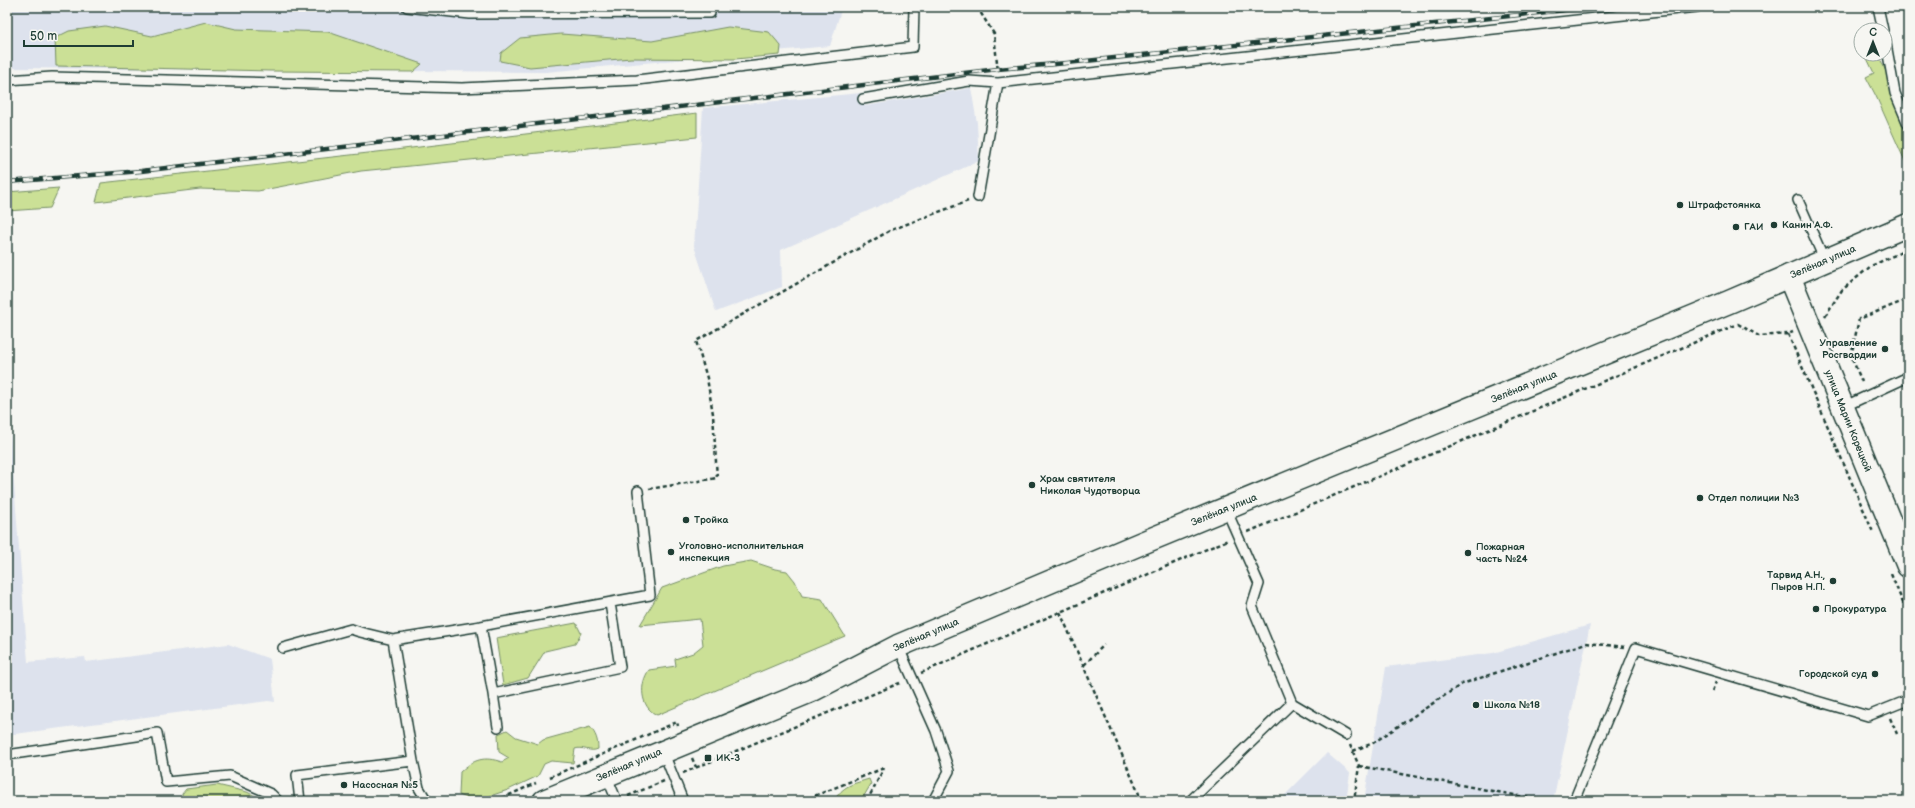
<svg xmlns="http://www.w3.org/2000/svg" width="1915" height="808" font-family="'Balsamiq Sans',sans-serif">
<style>
.built{fill:#dde2ed}
.green{fill:#cbe096;stroke:#758e65}
.lines{fill:none;stroke-linecap:round;stroke-linejoin:round}
.service-casing{stroke:#1f3d34;stroke-width:12}
.tertiary-casing{stroke:#1f3d34;stroke-width:25}
.secondary-casing{stroke:#1f3d34;stroke-width:25}
.path{stroke:#1f3d34;stroke-width:2.5;stroke-dasharray:4 3;stroke-linecap:butt}
.service{stroke:#f6f6f2;stroke-width:9}
.tertiary{stroke:#f6f6f2;stroke-width:22}
.secondary{stroke:#f6f6f2;stroke-width:22}
.rail-casing{stroke:#1f3d34;stroke-width:4.5}
.rail{stroke:#f6f6f2;stroke-width:3;stroke-dasharray:9;stroke-linecap:butt}
.poi-dot{fill:#1f3d34;stroke:#f6f6f2;stroke-width:1.5}
.labels{text-anchor:middle;dominant-baseline:central;stroke-width:4;stroke-linejoin:round;paint-order:stroke}
.poi-label{font-size:10px;font-weight:bold;fill:#1f3d34;stroke:#f6f6f2;text-anchor:start}
.street-label{font-size:10px;fill:#1f3d34;stroke:#f6f6f2}
</style>
<rect width="100%" height="100%" fill="#f6f6f2"/>
<filter id="ink" filterUnits="userSpaceOnUse"><feTurbulence type="fractalNoise" baseFrequency=".025" numOctaves="2"/><feDisplacementMap in="SourceGraphic" scale="8" xChannelSelector="R" yChannelSelector="G"/><feConvolveMatrix kernelMatrix="1 2 1 2 8 2 1 2 1" color-interpolation-filters="sRGB"/></filter>
<g filter="url(#ink)">
<!-- built -->
<path class="built" d="M 7,7 L 842,7 L 830,46 L 546,72 L 7,68 Z
M 971,88 L 977,123 L 979,161 L 781,250 L 782,287 L 716,312 L 694,246 L 703,108 L 861,93 L 865,106 Z
M 7,395 L 28,662 L 85,657 L 86,662 L 228,644 L 270,659 L 275,702 L 268,701 L 7,735 Z
M 1590,625 L 1553,801 L 1364,801 L 1386,667 L 1493,653 Z
M 1327,753 L 1350,773 L 1346,801 L 1279,801 Z"/>
<!-- green -->
<path class="green" d="M 206,22 L 236,29 L 328,32 L 422,64 L 413,72 L 271,71 L 56,66 L 55,38 L 69,31 L 105,26 L 152,36 Z
M 728,27 L 769,32 L 781,46 L 780,55 L 735,59 L 631,58 L 530,67 L 500,61 L 501,53 L 520,38 L 561,34 L 652,41 Z
M 1865,54 L 1878,54 L 1889,78 L 1893,100 L 1908,139 L 1908,168 L 1876,96 L 1866,77 L 1874,73 Z
M 697,113 L 697,137 L 361,171 L 258,191 L 200,189 L 96,202 L 101,183 L 395,150 Z
M 59,188 L 50,208 L 7,211 L 7,192 Z
M 751,561 L 775,569 L 787,571 L 795,581 L 802,596 L 822,599 L 845,636 L 657,715 C 640,707 639,684 649,670 L 676,666 L 675,659 L 693,653 L 703,645 L 700,619 L 640,625 L 662,588 L 723,566 Z
M 576,623 L 581,633 L 575,644 L 545,651 L 528,678 L 503,685 L 496,638 Z
M 590,727 C 596,734 598,740 598,749 C 590,753 583,746 575,749 L 573,763 L 551,761 L 544,764 L 538,776 L 508,790 L 475,801 L 459,795 L 460,772 C 474,759 484,756 502,762 L 509,758 L 499,752 L 498,734 L 507,730 L 516,737 L 538,744 L 543,740 Z
M 869,779 L 871,784 L 861,801 L 834,801 C 843,785 853,784 869,779 Z
M 217,785 L 247,792 L 265,801 L 182,801 L 182,794 L 186,789 Z"/>
<g class="lines">
<defs>
<path id="service" d="M 407,7 L 470,14 L 710,13
M 1878,7 L 1883,30
M 1885,38 L 1895,93 L 1908,124
M 7,80 L 52,77 L 462,88 L 637,80 L 913,47 L 914,7
M 863,99 L 969,81 L 998,83 L 1697,7
M 978,197 L 998,83
M 1798,200 L 1825,261
M 1843,407 L 1908,377
M 481,626 L 493,694 L 620,667 L 610,603
M 898,646 L 936,731 L 949,771 L 933,801
M 283,648 L 351,629 L 360,632 L 393,640
M 493,694 L 498,727
M 1292,703 L 1346,735
M 663,751 L 683,801
M 7,755 L 157,733 L 166,782 L 230,776 L 271,794 L 278,801
M 606,775 L 617,801
M 300,801 L 297,775 L 413,761
M 427,801 L 419,788 L 413,761 L 393,640 L 481,626 L 650,595 L 638,491
M 1190,801 L 1292,703 L 1252,606 L 1259,584 L 1226,509
M 1574,801 L 1636,648 L 1868,716 L 1908,700"/>
<path id="tertiary" d="M 1789,276 L 1908,566"/>
<path id="secondary" d="M 544,801 L 811,691 L 898,646 L 1142,543 L 1729,302 L 1908,225"/>
</defs>
<!-- service casing -->
<use href="#service" class="service-casing"/>
<!-- tertiary casing -->
<use href="#tertiary" class="tertiary-casing"/>
<!-- secondary casing -->
<use href="#secondary" class="secondary-casing"/>
<!-- path -->
<path class="path" d="M 977,7 L 994,34 L 998,72
M 1825,316 L 1842,290 L 1871,266 L 1908,249
M 1788,334 L 1873,532
M 1862,382 L 1851,356 L 1859,319 L 1908,299
M 649,489 L 717,478 L 713,414 L 707,378 L 696,341 L 891,230 L 968,201
M 1248,532 L 1738,324 L 1759,336 L 1788,334 L 1793,332
M 1891,574 L 1908,615
M 1060,612 L 1139,794 L 1136,801
M 1084,665 L 1104,645
M 921,673 L 1060,612 L 1228,540
M 1712,691 L 1716,682
M 1890,718 L 1897,734
M 1350,745 L 1359,766 L 1354,801
M 1353,751 L 1373,743 L 1462,684 L 1586,643 L 1626,647
M 692,758 L 696,767
M 1359,766 L 1546,801
M 683,773 L 902,682
M 550,777 L 677,722 L 678,726
M 628,796 L 664,781
M 496,801 L 536,783
M 802,801 L 884,768
M 867,801 L 884,768"/>
<!-- service -->
<use href="#service" class="service"/>
<!-- tertiary -->
<use href="#tertiary" class="tertiary"/>
<!-- secondary -->
<use href="#secondary" class="secondary"/>
<defs>
<path id="rail" d="M 7,182 L 141,171 L 998,69 L 1067,63 L 1594,7"/>
</defs>
<!-- rail casing -->
<use href="#rail" class="rail-casing"/>
<!-- rail -->
<use href="#rail" class="rail"/>
</g>
</g>
<!-- markers -->
<g class="poi-dot">
<circle cx="1680" cy="205" r="4"/>
<circle cx="1774" cy="225" r="4"/>
<circle cx="1736" cy="227" r="4"/>
<circle cx="1885" cy="349" r="4"/>
<circle cx="1032" cy="485" r="4"/>
<circle cx="1700" cy="498" r="4"/>
<circle cx="686" cy="520" r="4"/>
<circle cx="671" cy="552" r="4"/>
<circle cx="1468" cy="553" r="4"/>
<circle cx="1833" cy="581" r="4"/>
<circle cx="1816" cy="609" r="4"/>
<circle cx="1875" cy="674" r="4"/>
<circle cx="1476" cy="705" r="4"/>
<rect x="704" y="754" width="8" height="8" rx="2"/>
<circle cx="344" cy="785" r="4"/>
</g>
<g class="labels">
<!-- poi labels -->
<g class="poi-label">
<text x="1688" y="205">Штрафстоянка</text>
<text x="1782" y="225">Канин А.Ф.</text>
<text x="1744" y="227">ГАИ</text>
<text x="1877" y="343" text-anchor="end">Управление<tspan x="1877" dy="12">Росгвардии</tspan></text>
<text x="1040" y="479">Храм святителя<tspan x="1040" dy="12">Николая Чудотворца</tspan></text>
<text x="1708" y="498">Отдел полиции №3</text>
<text x="694" y="520">Тройка</text>
<text x="679" y="546">Уголовно-исполнительная<tspan x="679" dy="12">инспекция</tspan></text>
<text x="1476" y="547">Пожарная<tspan x="1476" dy="12">часть №24</tspan></text>
<text x="1825" y="575" text-anchor="end">Тарвид А.Н.,<tspan x="1825" dy="12">Пыров Н.П.</tspan></text>
<text x="1824" y="609">Прокуратура</text>
<text x="1867" y="674" text-anchor="end">Городской суд</text>
<text x="1484" y="705">Школа №18</text>
<text x="716" y="758">ИК-3</text>
<text x="352" y="785">Насосная №5</text>
</g>
<!-- street labels -->
<g class="street-label">
<text transform="translate(1823 262) rotate(-23)">Зелёная улица</text>
<text transform="translate(1524 387) rotate(-22)">Зелёная улица</text>
<text transform="translate(1848 421) rotate(68)">улица Марии Корецкой</text>
<text transform="translate(1224 510) rotate(-22)">Зелёная улица</text>
<text transform="translate(926 635) rotate(-23)">Зелёная улица</text>
<text transform="translate(629 765) rotate(-23)">Зелёная улица</text>
</g>
</g>
<!-- margin -->
<rect width="1915" height="808" fill="none" stroke="#f6f6f2" stroke-width="24"/>
<rect x="12" y="12" width="1891" height="784" fill="none" stroke="#1f3d34" stroke-width="1.5" filter="url(#ink)"/>
<!-- north arrow -->
<g transform="translate(1873 42)"><circle r="19" fill="#f6f6f2" stroke="#a0aca6"/>
<path d="M0-3L7 15L0 10L-7 15Z" fill="#1f3d34"/>
<text y="-6" font-size="11" font-weight="bold" text-anchor="middle" fill="#1f3d34">С</text>
</g>
<!-- scale -->
<path d="M24 40v6h109v-6" fill="none" stroke="#1f3d34" stroke-width="2"/>
<text x="30" y="40" font-size="12" fill="#1f3d34" stroke="#f6f6f2" stroke-width="3" paint-order="stroke">50 m</text>
</svg>
